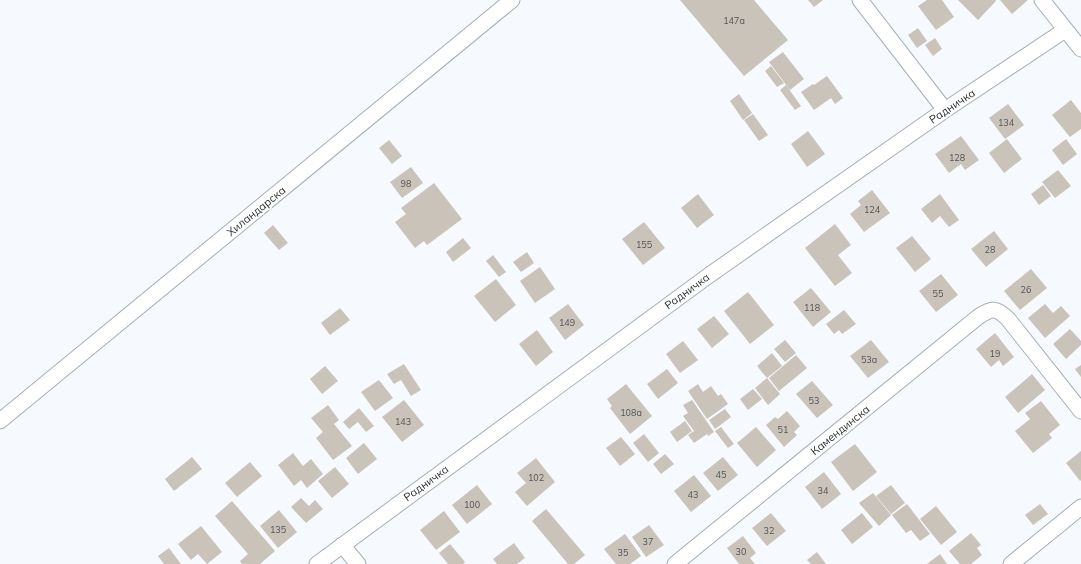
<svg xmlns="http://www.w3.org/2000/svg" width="1081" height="564" font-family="Mulish,sans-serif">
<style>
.building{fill:#cac3ba}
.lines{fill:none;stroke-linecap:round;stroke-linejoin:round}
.minor-casing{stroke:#a5aeb6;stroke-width:17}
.minor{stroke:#fff;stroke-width:15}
.labels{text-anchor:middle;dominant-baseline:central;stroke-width:3.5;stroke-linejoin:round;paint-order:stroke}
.number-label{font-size:9px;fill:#525353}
.street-label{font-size:11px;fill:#2a2e31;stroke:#fff}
</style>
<rect width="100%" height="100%" fill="#f6fafe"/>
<!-- building -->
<path class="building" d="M 680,0 L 754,0 L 788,40 L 744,76 Z
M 808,0 L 823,0 L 814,7 Z
M 927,0 L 942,0 L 954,17 L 936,30 L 918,6 Z
M 958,0 L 995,0 L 996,1 L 978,20 Z
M 1000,0 L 1028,0 L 1012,14 Z
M 918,28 L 927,41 L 917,48 L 908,35 Z
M 935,38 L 942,49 L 933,56 L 925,45 Z
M 783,52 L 804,79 L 790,90 L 769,62 Z
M 771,66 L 784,83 L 777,87 L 765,71 Z
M 827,76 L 843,98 L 835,104 L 831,98 L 814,110 L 801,92 L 813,84 L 814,85 Z
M 786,85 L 801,106 L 795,110 L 780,90 Z
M 739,94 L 752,113 L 743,120 L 730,101 Z
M 1071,100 L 1081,113 L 1081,129 L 1070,137 L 1052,115 Z
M 1008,104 L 1024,125 L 1005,139 L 989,118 Z
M 753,114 L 768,135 L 759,141 L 744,120 Z
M 808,131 L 825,154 L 807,167 L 791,144 Z
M 961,136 L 979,160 L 965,170 L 961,164 L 949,173 L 935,154 Z
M 1007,139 L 1022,159 L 1004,173 L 989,153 Z
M 1066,139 L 1077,154 L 1063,165 L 1052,150 Z
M 389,140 L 402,156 L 392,164 L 379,148 Z
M 411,167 L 423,183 L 402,198 L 390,182 Z
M 1058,170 L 1071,186 L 1055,198 L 1042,182 Z
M 434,183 L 462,219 L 427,245 L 424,241 L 415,248 L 395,222 L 406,214 L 401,208 Z
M 1043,185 L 1051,196 L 1039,205 L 1031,194 Z
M 872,190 L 890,213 L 864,232 L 850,214 L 861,205 L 858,201 Z
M 698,194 L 714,215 L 697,228 L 681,208 Z
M 940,194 L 959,220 L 949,227 L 940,216 L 932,223 L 921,209 Z
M 644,222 L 665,248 L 643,265 L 622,239 Z
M 835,224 L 851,245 L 838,255 L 852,273 L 835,286 L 805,248 Z
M 273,225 L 288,243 L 279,250 L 264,233 Z
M 994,231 L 1008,249 L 986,267 L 971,249 Z
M 912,236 L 931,259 L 915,272 L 896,248 Z
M 463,238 L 471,248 L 453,262 L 446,252 Z
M 527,252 L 534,263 L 521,272 L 513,262 Z
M 493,255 L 506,272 L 499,277 L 486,261 Z
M 540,267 L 555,289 L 535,303 L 520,281 Z
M 1031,269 L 1047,288 L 1020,310 L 1004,291 Z
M 941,274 L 958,295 L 936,312 L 919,291 Z
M 496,279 L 516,305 L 495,322 L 474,296 Z
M 811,288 L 831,312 L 813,327 L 793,302 Z
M 748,292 L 774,325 L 750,344 L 724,311 Z
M 568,304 L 584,325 L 565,340 L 549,318 Z
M 1045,304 L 1053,313 L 1061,306 L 1070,316 L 1045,338 L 1028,318 Z
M 340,308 L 350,320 L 330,335 L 321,323 Z
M 844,310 L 856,324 L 842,334 L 839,330 L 834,334 L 826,324 Z
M 714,316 L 729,334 L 712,348 L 697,329 Z
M 1070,329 L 1081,341 L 1081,345 L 1066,359 L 1053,344 Z
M 537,330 L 553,352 L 536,366 L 519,344 Z
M 995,333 L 1014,357 L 1003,366 L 999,360 L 991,367 L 976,349 Z
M 785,340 L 796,353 L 785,362 L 774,349 Z
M 871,340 L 889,362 L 868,378 L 850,356 Z
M 683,341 L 698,360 L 680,373 L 666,354 Z
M 772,353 L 782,366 L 767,378 L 757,366 Z
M 796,355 L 807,368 L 779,391 L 769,378 Z
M 404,364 L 421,390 L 411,396 L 401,380 L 394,384 L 387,374 Z
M 1081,365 L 1081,377 L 1075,369 Z
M 325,366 L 338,381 L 322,394 L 310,379 Z
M 667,369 L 678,383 L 658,399 L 647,384 Z
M 1032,374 L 1045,390 L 1018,413 L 1005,397 Z
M 767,378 L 780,394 L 768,405 L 755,388 Z
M 379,380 L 393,398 L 375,411 L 361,392 Z
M 812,381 L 833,405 L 817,418 L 796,394 Z
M 626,384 L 652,416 L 630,434 L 610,408 L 612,406 L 607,399 Z
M 698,384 L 703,392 L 711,386 L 718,396 L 721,394 L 728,404 L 707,419 L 688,391 Z
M 753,389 L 762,399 L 748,410 L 740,399 Z
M 404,400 L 424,425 L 402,442 L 382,417 Z
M 692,400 L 714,432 L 708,436 L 707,434 L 694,443 L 688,435 L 694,431 L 683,416 L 688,413 L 683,405 Z
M 1041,401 L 1060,425 L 1049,434 L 1052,438 L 1033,453 L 1015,431 L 1030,419 L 1025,413 Z
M 328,405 L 339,420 L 334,424 L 352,446 L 333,460 L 316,438 L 323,432 L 311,418 Z
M 359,408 L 374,426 L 366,432 L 358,422 L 349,429 L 343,422 Z
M 725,409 L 731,417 L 715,429 L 709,420 Z
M 787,411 L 800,426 L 794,432 L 797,435 L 784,447 L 766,425 L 775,417 L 778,419 Z
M 685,421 L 692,431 L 677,442 L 670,432 Z
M 721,427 L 734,444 L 728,448 L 715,431 Z
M 756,427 L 776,450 L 757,467 L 737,443 Z
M 644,434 L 659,453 L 648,462 L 633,443 Z
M 621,437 L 635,454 L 620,466 L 606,448 Z
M 364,443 L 377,459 L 358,474 L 346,458 Z
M 855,444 L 877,472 L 853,491 L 831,462 Z
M 1081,451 L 1081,480 L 1080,481 L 1066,463 Z
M 293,453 L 303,466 L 311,459 L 323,474 L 307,488 L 301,480 L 294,486 L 278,465 Z
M 665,454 L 674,464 L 661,474 L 653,464 Z
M 192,457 L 202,469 L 174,491 L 165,479 Z
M 723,457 L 738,475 L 718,491 L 703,473 Z
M 536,458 L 555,482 L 527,506 L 515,492 L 526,483 L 517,473 Z
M 250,462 L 262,476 L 237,497 L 225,483 Z
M 335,467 L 349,484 L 332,498 L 318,481 Z
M 824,472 L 841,494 L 822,509 L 805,487 Z
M 694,475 L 711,496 L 691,512 L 674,491 Z
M 477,485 L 492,504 L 467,524 L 452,505 Z
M 891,485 L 905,503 L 891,514 L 876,496 Z
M 873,493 L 891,515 L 879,526 L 859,503 Z
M 301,498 L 309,506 L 315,500 L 323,509 L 306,523 L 291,507 Z
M 232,501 L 275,551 L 260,564 L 242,564 L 240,561 L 248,554 L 215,516 Z
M 907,504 L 930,534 L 920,541 L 911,530 L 906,533 L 892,515 Z
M 1040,504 L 1048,514 L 1033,525 L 1025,515 Z
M 936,506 L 957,532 L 941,545 L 920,519 Z
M 546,509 L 585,555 L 574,564 L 568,564 L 532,521 Z
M 279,510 L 297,532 L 278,548 L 260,526 Z
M 444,511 L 460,532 L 436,550 L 420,530 Z
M 771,513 L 786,531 L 767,546 L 752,528 Z
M 862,513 L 873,527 L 852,544 L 841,530 Z
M 649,525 L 664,545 L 646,557 L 632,537 Z
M 201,526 L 222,552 L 207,564 L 198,554 L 191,560 L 178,544 Z
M 971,533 L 981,545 L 977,548 L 982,555 L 971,564 L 960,564 L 949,551 Z
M 625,534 L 641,556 L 630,564 L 616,564 L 604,549 Z
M 743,536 L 756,553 L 750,558 L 755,564 L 739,564 L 727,548 Z
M 514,543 L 525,558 L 517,564 L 497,564 L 493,559 Z
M 450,544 L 465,562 L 463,564 L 448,564 L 439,553 Z
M 169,548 L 181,564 L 164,564 L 158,556 Z
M 817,552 L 826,564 L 811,564 L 807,560 Z
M 940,554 L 947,564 L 927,564 Z"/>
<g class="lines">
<defs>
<path id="minor" d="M 860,0 L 945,110
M 1042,0 L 1081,49
M 0,421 L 512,0
M 342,545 L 358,564
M 317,564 L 708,276 L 945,110 L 1065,30
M 675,564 L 978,317 C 992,308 996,307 1008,319 L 1081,411
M 1011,564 L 1081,507"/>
</defs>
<!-- minor casing -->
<use href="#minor" class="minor-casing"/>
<!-- minor -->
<use href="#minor" class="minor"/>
</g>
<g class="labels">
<!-- number labels -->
<g class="number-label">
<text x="734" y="20">147a</text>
<text x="1006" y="122">134</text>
<text x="957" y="157">128</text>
<text x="406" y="183">98</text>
<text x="872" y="209">124</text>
<text x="644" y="244">155</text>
<text x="990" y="249">28</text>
<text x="1026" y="289">26</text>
<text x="938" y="293">55</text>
<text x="812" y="307">118</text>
<text x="567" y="322">149</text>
<text x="995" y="353">19</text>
<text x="869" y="359">53a</text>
<text x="814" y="400">53</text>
<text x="631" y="412">108a</text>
<text x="403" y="421">143</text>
<text x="783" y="429">51</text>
<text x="721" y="474">45</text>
<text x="536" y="477">102</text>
<text x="823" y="490">34</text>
<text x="693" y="494">43</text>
<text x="472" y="504">100</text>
<text x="278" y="529">135</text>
<text x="769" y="530">32</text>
<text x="648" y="541">37</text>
<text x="741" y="551">30</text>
<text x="623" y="552">35</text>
</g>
<!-- street labels -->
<g class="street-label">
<text transform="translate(952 106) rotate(-34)">Радничка</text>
<text transform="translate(256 211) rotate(-39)">Хиландарска</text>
<text transform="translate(687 291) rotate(-36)">Радничка</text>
<text transform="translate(840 430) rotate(-39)">Камендинска</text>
<text transform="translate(426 483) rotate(-36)">Радничка</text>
</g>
</g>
</svg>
